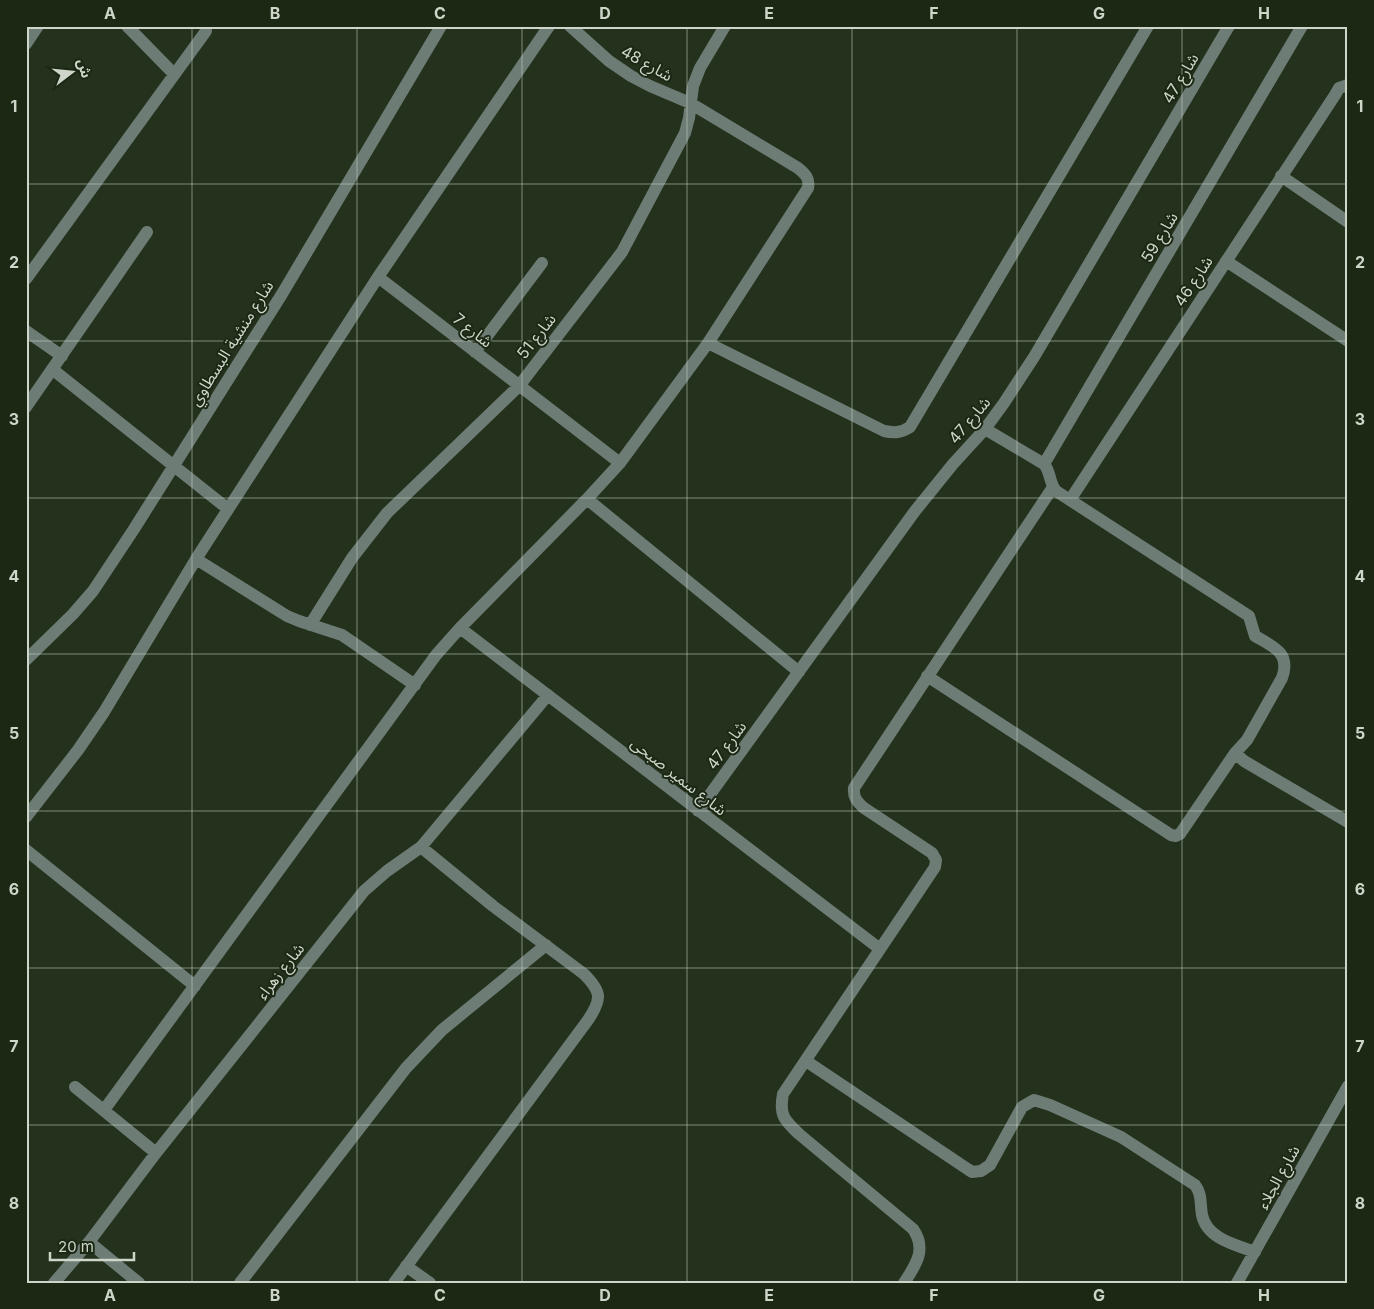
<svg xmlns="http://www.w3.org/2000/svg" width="1374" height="1309" font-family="Inter,'Noto Sans Arabic',sans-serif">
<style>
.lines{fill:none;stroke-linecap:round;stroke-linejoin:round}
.minor{stroke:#6e7c76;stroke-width:12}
.grid{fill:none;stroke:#cdd6c9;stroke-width:1;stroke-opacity:0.55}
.labels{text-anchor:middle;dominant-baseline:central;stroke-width:4;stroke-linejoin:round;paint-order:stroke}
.street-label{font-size:16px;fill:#cdd6c9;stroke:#1b2814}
.neatline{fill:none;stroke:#cdd6c9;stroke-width:2}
.grid-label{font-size:16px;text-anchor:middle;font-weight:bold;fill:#cdd6c9}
</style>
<rect width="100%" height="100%" fill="#24321d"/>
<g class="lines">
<!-- minor -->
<path class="minor" d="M 127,26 L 174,74
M 26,44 L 38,26
M 1281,176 L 1348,222
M 1226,261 L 1348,341
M 378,277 L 620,463
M 26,279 L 206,31
M 26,331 L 62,356
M 708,343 L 884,431 C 894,433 901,433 910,427 L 1148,26
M 475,352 L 542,263
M 52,369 L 228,509
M 26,407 L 147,232
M 985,429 L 1044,464 C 1051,472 1049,483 1056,491 L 1249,616 L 1255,636 C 1274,647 1291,653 1282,678 L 1247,740 L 1235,753 L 1244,761 L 1348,822
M 1044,464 L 1302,26
M 587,499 L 799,672
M 1070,500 L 1335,95 L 1339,88 L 1348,85
M 196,559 L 287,616 L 299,621 L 342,635 L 415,685
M 310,625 L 352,558 L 387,513 L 519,386 L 622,252 L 685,133 L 689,118 L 693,86 L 700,68 L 725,26
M 460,628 L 880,949
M 26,660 L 73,614 L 93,591 L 134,529 L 282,294 L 441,26
M 927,676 L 1171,835 L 1176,836 L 1180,834 L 1235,753
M 698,811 L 915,511 L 953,464 L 985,429 L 1004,403 L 1034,357 L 1229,26
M 26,817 L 78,750 L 104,712 L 196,559 L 378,277 L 549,26
M 26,850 L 195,986
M 806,1061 L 972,1172 L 981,1171 L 990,1165 L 1022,1107 L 1034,1100 L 1050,1105 L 1121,1137 L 1195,1185 C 1202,1194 1200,1203 1202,1215 C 1207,1239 1236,1245 1255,1252
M 75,1087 L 156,1153
M 104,1110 L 436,655 L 460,628 L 587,499 L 620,463 L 708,343 L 808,188 C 810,178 805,174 798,168 L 690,103 L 650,86 L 631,76 L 609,61 L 570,26
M 89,1242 L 139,1283
M 406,1266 L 430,1283
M 54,1283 L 89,1242 L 156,1153 L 364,891 L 387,871 L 421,847 L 548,695
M 240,1283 L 406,1068 L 442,1030 L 546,945
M 394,1283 L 588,1020 C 602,999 602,992 584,974 L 493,906 L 421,847
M 904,1283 C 916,1265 927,1249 913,1229 L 799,1134 C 784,1120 779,1115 783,1094 L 935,867 L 936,860 L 932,853 L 864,808 C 857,802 853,797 854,788 L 1053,487
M 1237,1283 L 1348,1086"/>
</g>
<!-- grid -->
<path class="grid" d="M 192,26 L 192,1283M 357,26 L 357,1283M 522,26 L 522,1283M 687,26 L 687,1283M 852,26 L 852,1283M 1017,26 L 1017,1283M 1182,26 L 1182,1283M 26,184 L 1348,184M 26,341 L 1348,341M 26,498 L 1348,498M 26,654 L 1348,654M 26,811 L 1348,811M 26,968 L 1348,968M 26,1125 L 1348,1125"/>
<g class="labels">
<!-- street labels -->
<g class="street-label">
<text transform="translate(647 63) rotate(29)">شارع 48</text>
<text transform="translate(1180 78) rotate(-59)">شارع 47</text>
<text transform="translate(1159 237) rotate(-59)">شارع 59</text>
<text transform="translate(1193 281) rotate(-57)">شارع 46</text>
<text transform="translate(473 330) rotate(38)">شارع 7</text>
<text transform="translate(536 336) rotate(-52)">شارع 51</text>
<text transform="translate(231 343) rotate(-58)">شارع منشية البسطاوي</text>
<text transform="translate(969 420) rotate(-50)">شارع 47</text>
<text transform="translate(726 745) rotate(-54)">شارع 47</text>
<text transform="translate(679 776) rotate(38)">شارع سمير صبحى</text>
<text transform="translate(280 971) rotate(-52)">شارع زهراء</text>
<text transform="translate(1278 1177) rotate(-61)">شارع الجلاء</text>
</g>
</g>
<!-- border -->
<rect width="1374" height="1309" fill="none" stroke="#1b2814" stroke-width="55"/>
<!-- north arrow -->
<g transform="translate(72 72) rotate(74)" stroke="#1b2814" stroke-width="4" paint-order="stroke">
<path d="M0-4L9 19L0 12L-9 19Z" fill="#cdd6c9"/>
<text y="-8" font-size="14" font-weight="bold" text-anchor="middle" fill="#cdd6c9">ش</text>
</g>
<!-- scale -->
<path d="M50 1252v8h84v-8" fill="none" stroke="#cdd6c9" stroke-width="2.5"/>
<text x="58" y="1252" font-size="15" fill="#cdd6c9" stroke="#1b2814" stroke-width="4" paint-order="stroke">20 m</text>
<rect x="28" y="28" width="1318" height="1254" class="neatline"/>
<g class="grid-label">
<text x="110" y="19">A</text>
<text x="275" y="19">B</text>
<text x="440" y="19">C</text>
<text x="605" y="19">D</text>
<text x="769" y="19">E</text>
<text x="934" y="19">F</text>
<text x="1099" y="19">G</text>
<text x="1264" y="19">H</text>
<text x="14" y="112">1</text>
<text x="1360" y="112">1</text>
<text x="14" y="268">2</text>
<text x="1360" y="268">2</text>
<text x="14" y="425">3</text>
<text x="1360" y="425">3</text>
<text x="14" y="582">4</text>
<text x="1360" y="582">4</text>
<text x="14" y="739">5</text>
<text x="1360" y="739">5</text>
<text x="14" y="895">6</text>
<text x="1360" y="895">6</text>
<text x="14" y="1052">7</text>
<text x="1360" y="1052">7</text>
<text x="14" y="1209">8</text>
<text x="1360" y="1209">8</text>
<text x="110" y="1301">A</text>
<text x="275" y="1301">B</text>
<text x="440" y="1301">C</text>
<text x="605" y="1301">D</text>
<text x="769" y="1301">E</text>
<text x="934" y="1301">F</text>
<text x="1099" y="1301">G</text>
<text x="1264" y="1301">H</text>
</g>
</svg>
